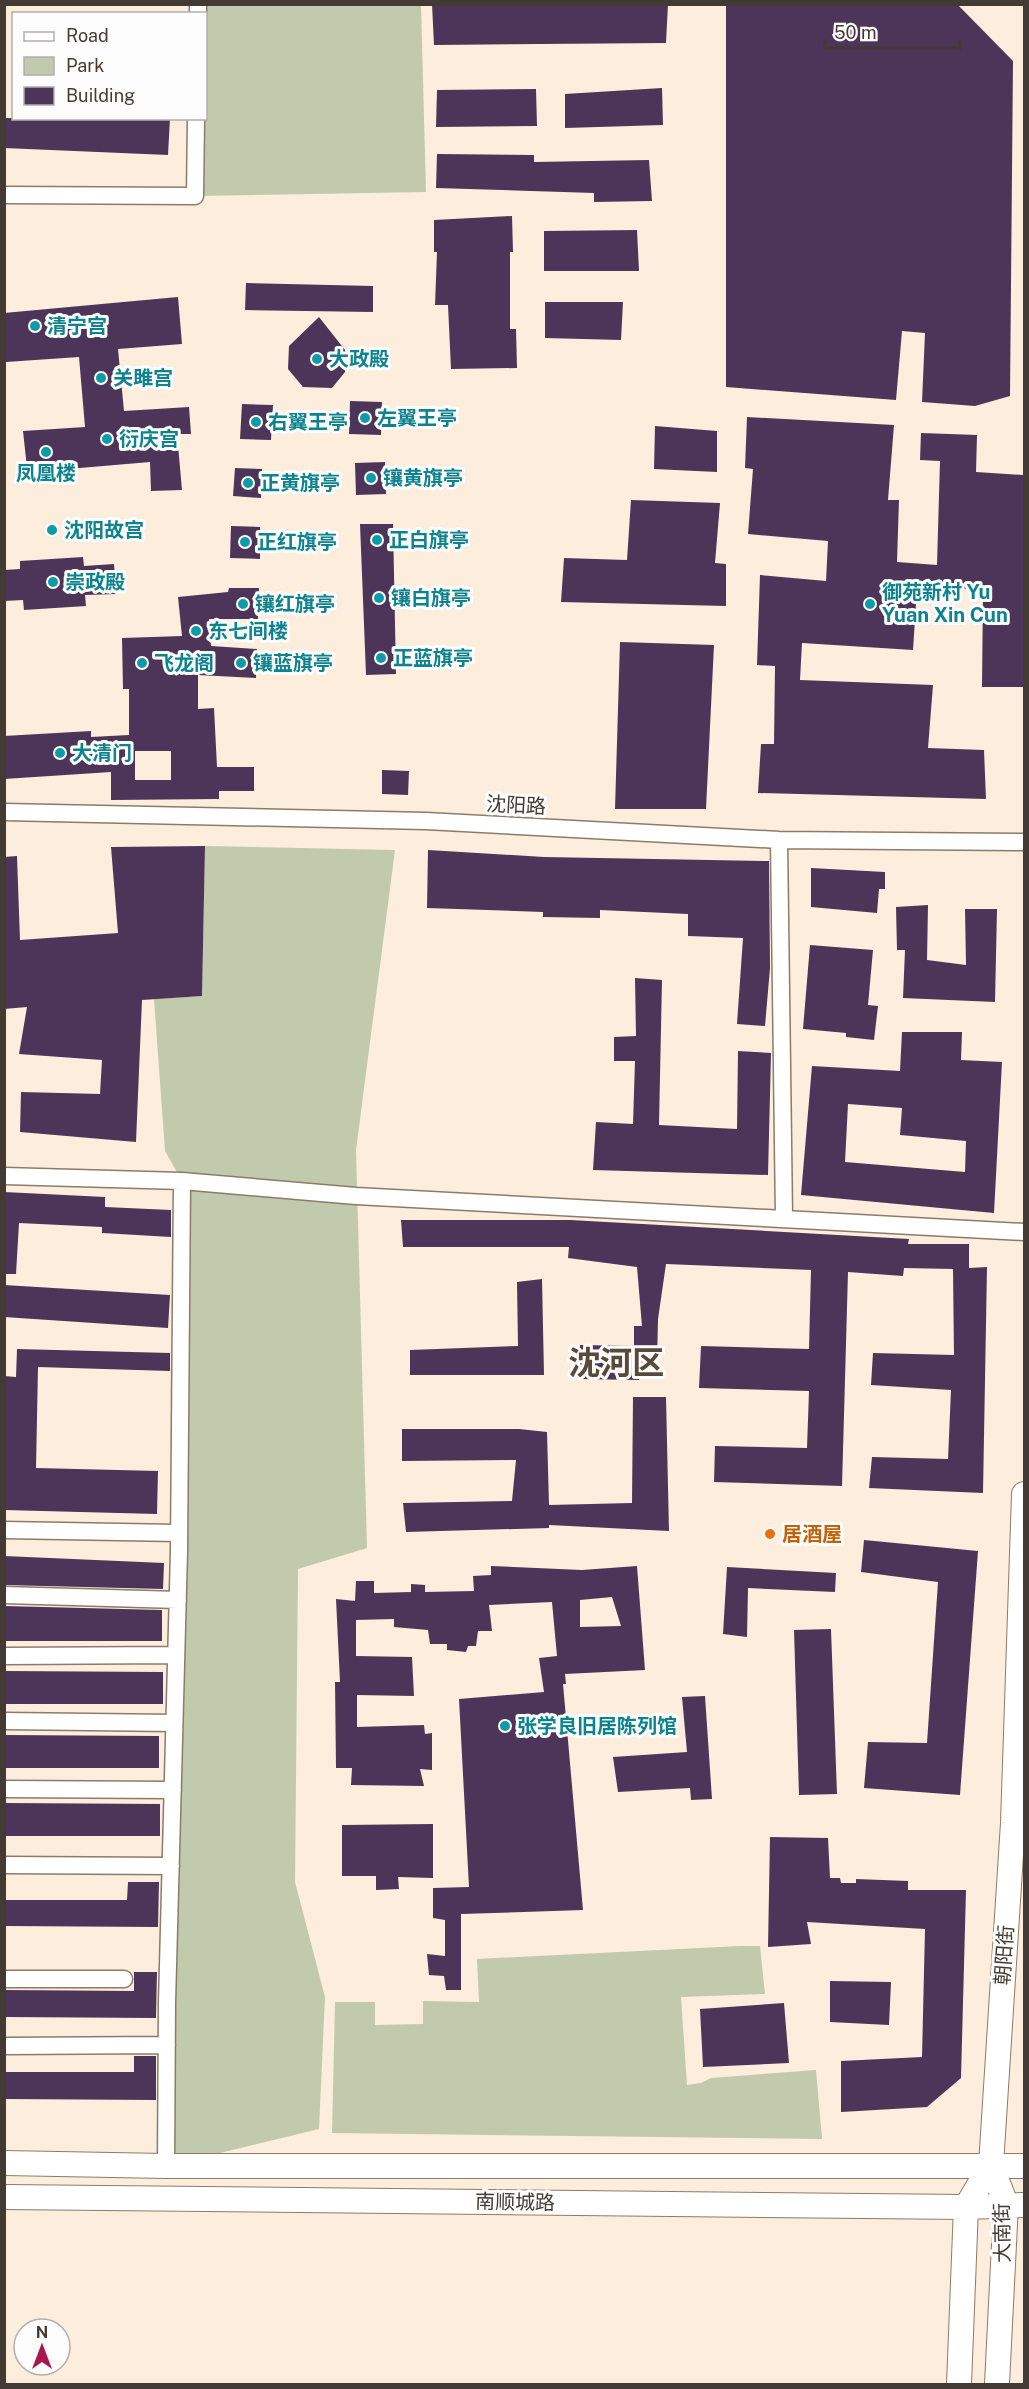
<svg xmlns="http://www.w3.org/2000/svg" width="1029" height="2389" font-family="'Public Sans','Noto Sans SC',sans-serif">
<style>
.green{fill:#c1caad}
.building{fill:#4c3558;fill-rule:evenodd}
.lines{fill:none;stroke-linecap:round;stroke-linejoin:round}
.street-casing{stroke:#8c7b69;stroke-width:19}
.secondary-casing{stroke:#8c7b69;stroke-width:26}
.street{stroke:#fff;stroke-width:16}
.secondary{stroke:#fff;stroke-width:24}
.culture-dot{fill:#0f9aa8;stroke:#fdfdfd;stroke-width:2}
.food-dot{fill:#e8710a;stroke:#fdfdfd;stroke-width:2}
.labels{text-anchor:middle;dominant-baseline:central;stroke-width:6;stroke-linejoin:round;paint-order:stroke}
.culture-label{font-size:20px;font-weight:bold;fill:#0d838f;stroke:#fdfdfd;text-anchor:start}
.street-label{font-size:20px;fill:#433b33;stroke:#fdfdfd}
.food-label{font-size:20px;font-weight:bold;fill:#c56008;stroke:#fdfdfd;text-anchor:start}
.town-label{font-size:32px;font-weight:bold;fill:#584938;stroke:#fdfdfd}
</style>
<rect width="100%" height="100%" fill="#fdeddd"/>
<!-- green -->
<path class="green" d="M 198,5 L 421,5 L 426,192 L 195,196 L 196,119 L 206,118 L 206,14 Z
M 205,846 L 395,850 L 356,1150 L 367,1548 L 298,1569 L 295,1882 L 325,1997 L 319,2129 L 166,2166 L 182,1181 L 165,1151 L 154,999 L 202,996 Z
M 740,1946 L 760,1946 L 765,1994 L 681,1997 L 687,2085 L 701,2083 L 711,2078 L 816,2070 L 822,2139 L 332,2133 L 335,2002 L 375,2002 L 375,2025 L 423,2024 L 423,2001 L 479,2002 L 477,1959 Z"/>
<!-- building -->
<path class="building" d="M 432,4 L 668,4 L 666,43 L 434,45 Z
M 726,4 L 957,4 L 1013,61 L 1010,396 L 975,406 L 922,402 L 925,333 L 902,331 L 896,400 L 726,387 Z
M 662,88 L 663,125 L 565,128 L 565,94 Z
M 536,89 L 537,126 L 436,127 L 437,90 Z
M 4,118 L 170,118 L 168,155 L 4,148 Z
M 437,154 L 534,155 L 534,162 L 649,160 L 652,201 L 594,202 L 594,193 L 436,188 Z
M 512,216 L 513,252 L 510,252 L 510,329 L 516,329 L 517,368 L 451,369 L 448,305 L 435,305 L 437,252 L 434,252 L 434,220 Z
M 637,230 L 639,271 L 544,271 L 544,231 Z
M 246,283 L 373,286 L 373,312 L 245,310 Z
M 178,297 L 182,344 L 118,349 L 124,411 L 189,407 L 191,434 L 177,434 L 182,490 L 151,491 L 150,462 L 68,469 L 68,474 L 28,477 L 23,431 L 85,427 L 79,357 L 6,362 L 4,313 Z
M 545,302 L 623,302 L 621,340 L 545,338 Z
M 319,317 L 345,350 L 345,372 L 332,388 L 303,387 L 288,369 L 289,346 Z
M 350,401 L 382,402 L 381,435 L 349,434 Z
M 242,404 L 273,405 L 271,440 L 240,439 Z
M 747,417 L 894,425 L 888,500 L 899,500 L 897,562 L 937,565 L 940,461 L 920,460 L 921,433 L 977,435 L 976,472 L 1024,475 L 1024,687 L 982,687 L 983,589 L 917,588 L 913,650 L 802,643 L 800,680 L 933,685 L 928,748 L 984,750 L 986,799 L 758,793 L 761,744 L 774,744 L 775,666 L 757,665 L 760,575 L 826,581 L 828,541 L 748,534 L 753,469 L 745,468 Z
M 655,426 L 717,431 L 717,472 L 654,469 Z
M 385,462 L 386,494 L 356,495 L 355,463 Z
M 235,468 L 262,469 L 261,498 L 233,496 Z
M 631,500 L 720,503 L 715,563 L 726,564 L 726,606 L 561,602 L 564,558 L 627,560 Z
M 360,524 L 393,524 L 396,674 L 366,675 Z
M 231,526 L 260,527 L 260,559 L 230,558 Z
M 83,557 L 84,566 L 114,564 L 116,594 L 85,595 L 86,606 L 24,610 L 23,600 L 4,601 L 4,570 L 20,569 L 20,561 Z
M 229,588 L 259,588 L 258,619 L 209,619 L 211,646 L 257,649 L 256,678 L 198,675 L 198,709 L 214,708 L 217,767 L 254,767 L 254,791 L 219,791 L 219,799 L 111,800 L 111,772 L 4,779 L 4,736 L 91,731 L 91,737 L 129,735 L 129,689 L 123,689 L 122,638 L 182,636 L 178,597 L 228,592 ZM 135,751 L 171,751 L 171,780 L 135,780 Z
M 620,642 L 714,645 L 706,809 L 615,809 Z
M 382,770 L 409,771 L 408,795 L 382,794 Z
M 205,846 L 202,996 L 142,1000 L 136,1142 L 20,1132 L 21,1092 L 100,1094 L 102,1060 L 19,1054 L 27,1007 L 4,1009 L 4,857 L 17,856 L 20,940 L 118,933 L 111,847 Z
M 428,850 L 544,857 L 769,861 L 770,968 L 765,1026 L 737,1024 L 743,938 L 688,936 L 688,914 L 600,910 L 600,918 L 543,917 L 543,912 L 427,908 Z
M 811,868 L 885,872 L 885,889 L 879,889 L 877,913 L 811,907 Z
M 928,905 L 927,960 L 966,965 L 965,909 L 997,909 L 995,1002 L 903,998 L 905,950 L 897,950 L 896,907 Z
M 810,945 L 873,950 L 868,1005 L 878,1006 L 874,1040 L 846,1037 L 846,1033 L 803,1029 Z
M 635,978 L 662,980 L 659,1125 L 737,1129 L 738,1051 L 771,1053 L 768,1175 L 593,1170 L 596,1122 L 633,1124 L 635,1061 L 614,1061 L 614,1037 L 636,1036 Z
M 902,1032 L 962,1032 L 961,1060 L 1002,1062 L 994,1213 L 801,1195 L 812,1066 L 900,1071 ZM 848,1104 L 902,1108 L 900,1135 L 966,1141 L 965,1172 L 845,1162 Z
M 4,1192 L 105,1197 L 105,1207 L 171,1210 L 171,1237 L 102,1233 L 102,1227 L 19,1223 L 16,1274 L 4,1274 Z
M 401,1220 L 570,1220 L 909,1239 L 908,1244 L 969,1244 L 969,1268 L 987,1267 L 983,1493 L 869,1488 L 872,1457 L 948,1459 L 951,1390 L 871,1385 L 873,1353 L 954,1355 L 953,1269 L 904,1268 L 903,1276 L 848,1272 L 842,1486 L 714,1482 L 715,1446 L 807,1448 L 809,1391 L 699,1388 L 701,1346 L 809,1349 L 811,1270 L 666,1264 L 658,1319 L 657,1365 L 639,1365 L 639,1380 L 580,1379 L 580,1345 L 634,1346 L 634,1326 L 642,1326 L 637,1267 L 568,1258 L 569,1247 L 403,1247 Z
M 542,1279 L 544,1375 L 410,1375 L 410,1350 L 518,1346 L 517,1282 Z
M 4,1285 L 170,1295 L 168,1328 L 4,1317 Z
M 17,1349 L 170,1353 L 170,1371 L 38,1367 L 36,1468 L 158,1471 L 157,1514 L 4,1510 L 4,1376 L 16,1377 Z
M 633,1397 L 666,1397 L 669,1531 L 549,1525 L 549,1528 L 406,1532 L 403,1503 L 512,1501 L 516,1460 L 402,1461 L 402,1429 L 519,1429 L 547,1432 L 549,1505 L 632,1503 Z
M 864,1540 L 978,1551 L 960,1795 L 864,1788 L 868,1742 L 927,1743 L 938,1582 L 861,1572 Z
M 4,1556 L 164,1563 L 163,1589 L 4,1585 Z
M 491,1566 L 582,1570 L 637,1566 L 645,1670 L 565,1674 L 566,1684 L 563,1684 L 583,1910 L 461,1914 L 461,1990 L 446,1990 L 444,1976 L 429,1975 L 427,1954 L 445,1956 L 445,1920 L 433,1918 L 433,1888 L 469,1887 L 459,1699 L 544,1692 L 539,1658 L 557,1656 L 552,1602 L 489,1605 L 492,1631 L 478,1631 L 476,1646 L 468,1646 L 466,1652 L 447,1650 L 447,1644 L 430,1644 L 428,1630 L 394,1627 L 394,1619 L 356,1620 L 356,1656 L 412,1657 L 414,1696 L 357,1695 L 357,1727 L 424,1725 L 425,1734 L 432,1733 L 432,1770 L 420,1769 L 424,1786 L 351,1785 L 352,1768 L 336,1768 L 335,1682 L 340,1682 L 336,1599 L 355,1601 L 356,1581 L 374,1581 L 374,1593 L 411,1592 L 411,1584 L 425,1585 L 425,1592 L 474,1591 L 473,1576 L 491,1575 ZM 612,1597 L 621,1626 L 580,1627 L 580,1600 Z
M 727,1567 L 836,1573 L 835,1592 L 748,1588 L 747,1637 L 723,1634 Z
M 4,1606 L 162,1610 L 162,1641 L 4,1641 Z
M 831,1629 L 837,1794 L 799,1795 L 794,1630 Z
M 4,1671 L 163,1672 L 163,1704 L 4,1704 Z
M 705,1696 L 712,1799 L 691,1800 L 690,1788 L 618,1792 L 613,1757 L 687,1752 L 682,1697 Z
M 4,1735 L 159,1736 L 159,1768 L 4,1768 Z
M 4,1803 L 160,1804 L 160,1836 L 4,1836 Z
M 433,1824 L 433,1878 L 398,1877 L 399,1889 L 376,1890 L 376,1876 L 342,1876 L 342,1825 Z
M 770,1837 L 828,1838 L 830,1878 L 840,1878 L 841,1883 L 856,1883 L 856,1879 L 908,1881 L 908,1890 L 966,1890 L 961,2078 L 927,2107 L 841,2112 L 841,2061 L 922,2057 L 925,1929 L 807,1922 L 811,1944 L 768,1947 Z
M 128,1882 L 159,1882 L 158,1927 L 4,1926 L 4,1900 L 127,1900 Z
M 134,1972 L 157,1972 L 156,2018 L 4,2017 L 4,1990 L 134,1991 Z
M 830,1981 L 891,1982 L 889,2025 L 830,2022 Z
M 784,2003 L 789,2063 L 703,2067 L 700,2009 Z
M 134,2056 L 156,2056 L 156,2100 L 4,2099 L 4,2072 L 134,2072 Z"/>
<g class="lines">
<defs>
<path id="street" d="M 198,14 L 198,4
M 4,195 L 195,196 L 196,118
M 4,812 L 426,821 L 779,840 L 1024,842
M 779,840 L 784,1218
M 4,1176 L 182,1181 L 356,1196 L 1024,1232
M 4,1530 L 178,1533
M 4,1595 L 178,1600
M 4,1656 L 176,1655
M 4,1721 L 174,1723
M 4,1789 L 173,1790
M 4,1865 L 171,1866
M 4,1979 L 124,1979
M 4,2046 L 167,2045
M 166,2166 L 167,2003 L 179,1551 L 182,1181"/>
<path id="secondary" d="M 4,2163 L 166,2166 L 1024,2166
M 4,2197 L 966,2207 L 1024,2205
M 959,2384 L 966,2207 L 991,2165
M 997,2384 L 1006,2204 L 991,2165 L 1013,1823 L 1024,1494"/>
</defs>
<!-- street casing -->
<use href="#street" class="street-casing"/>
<!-- secondary casing -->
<use href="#secondary" class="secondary-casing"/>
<!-- street -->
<use href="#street" class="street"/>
<!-- secondary -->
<use href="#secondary" class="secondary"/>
</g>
<!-- markers -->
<g class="culture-dot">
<circle cx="35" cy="326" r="6"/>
<circle cx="317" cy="359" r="6"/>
<circle cx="101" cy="378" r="6"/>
<circle cx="365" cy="418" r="6"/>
<circle cx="256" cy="422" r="6"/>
<circle cx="107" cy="439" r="6"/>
<circle cx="46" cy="452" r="6"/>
<circle cx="371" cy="478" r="6"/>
<circle cx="248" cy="483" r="6"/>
<circle cx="52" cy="530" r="6"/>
<circle cx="377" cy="540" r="6"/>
<circle cx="245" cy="542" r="6"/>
<circle cx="53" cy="582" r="6"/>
<circle cx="379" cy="598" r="6"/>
<circle cx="243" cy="604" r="6"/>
<circle cx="870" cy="604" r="6"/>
<circle cx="196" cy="631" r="6"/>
<circle cx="381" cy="658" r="6"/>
<circle cx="142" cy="663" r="6"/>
<circle cx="241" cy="663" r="6"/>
<circle cx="60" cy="753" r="6"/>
<circle cx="505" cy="1726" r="6"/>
</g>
<circle class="food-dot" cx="770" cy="1534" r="6"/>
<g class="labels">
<!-- culture labels -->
<g class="culture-label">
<text x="47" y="326">清宁宫</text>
<text x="329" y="359">大政殿</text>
<text x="113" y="378">关雎宫</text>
<text x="377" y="418">左翼王亭</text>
<text x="268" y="422">右翼王亭</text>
<text x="119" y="439">衍庆宫</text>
<text x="46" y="473" text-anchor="middle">凤凰楼</text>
<text x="383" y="478">镶黄旗亭</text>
<text x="260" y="483">正黄旗亭</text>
<text x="64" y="530">沈阳故宫</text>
<text x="389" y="540">正白旗亭</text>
<text x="257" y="542">正红旗亭</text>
<text x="65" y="582">崇政殿</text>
<text x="882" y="592">御苑新村 Yu<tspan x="882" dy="23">Yuan Xin Cun</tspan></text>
<text x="391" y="598">镶白旗亭</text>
<text x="255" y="604">镶红旗亭</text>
<text x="208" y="631">东七间楼</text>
<text x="393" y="658">正蓝旗亭</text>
<text x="154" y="663">飞龙阁</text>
<text x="253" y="663">镶蓝旗亭</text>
<text x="72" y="753">大清门</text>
<text x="517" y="1726">张学良旧居陈列馆</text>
</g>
<!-- street labels -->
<g class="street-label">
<text transform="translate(516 805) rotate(3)">沈阳路</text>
<text transform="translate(1004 1955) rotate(-86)">朝阳街</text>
<text transform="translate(515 2202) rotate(1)">南顺城路</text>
<text transform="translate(1002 2233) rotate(-91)">大南街</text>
</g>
<!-- food labels -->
<g class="food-label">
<text x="782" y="1534">居酒屋</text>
</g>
<!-- town labels -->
<g class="town-label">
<text x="616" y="1362">沈河区</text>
</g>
</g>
<!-- border -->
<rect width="1029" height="2389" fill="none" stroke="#433b33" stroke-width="12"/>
<!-- legend -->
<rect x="12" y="12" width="195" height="108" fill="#fdfdfd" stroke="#b3afac" stroke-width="1.5"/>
<rect x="24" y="32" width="30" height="9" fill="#ffffff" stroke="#b3afac" stroke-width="1.5"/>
<text x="66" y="42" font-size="18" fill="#433b33">Road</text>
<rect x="24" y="57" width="30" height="18" fill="#c1caad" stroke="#b3afac" stroke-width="1.5"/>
<text x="66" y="72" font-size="18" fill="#433b33">Park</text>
<rect x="24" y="87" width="30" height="18" fill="#4c3558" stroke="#b3afac" stroke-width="1.5"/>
<text x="66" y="102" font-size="18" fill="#433b33">Building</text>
<!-- north arrow -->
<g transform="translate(42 2347)"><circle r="28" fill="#fdfdfd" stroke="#b3afac" stroke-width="1.5"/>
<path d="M0-4.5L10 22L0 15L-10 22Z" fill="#a91750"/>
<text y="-9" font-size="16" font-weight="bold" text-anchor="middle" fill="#433b33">N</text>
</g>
<!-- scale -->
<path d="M825 39v9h135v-9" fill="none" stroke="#433b33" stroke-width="3"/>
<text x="834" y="39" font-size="18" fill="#433b33" stroke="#fdfdfd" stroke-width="4.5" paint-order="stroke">50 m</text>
</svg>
